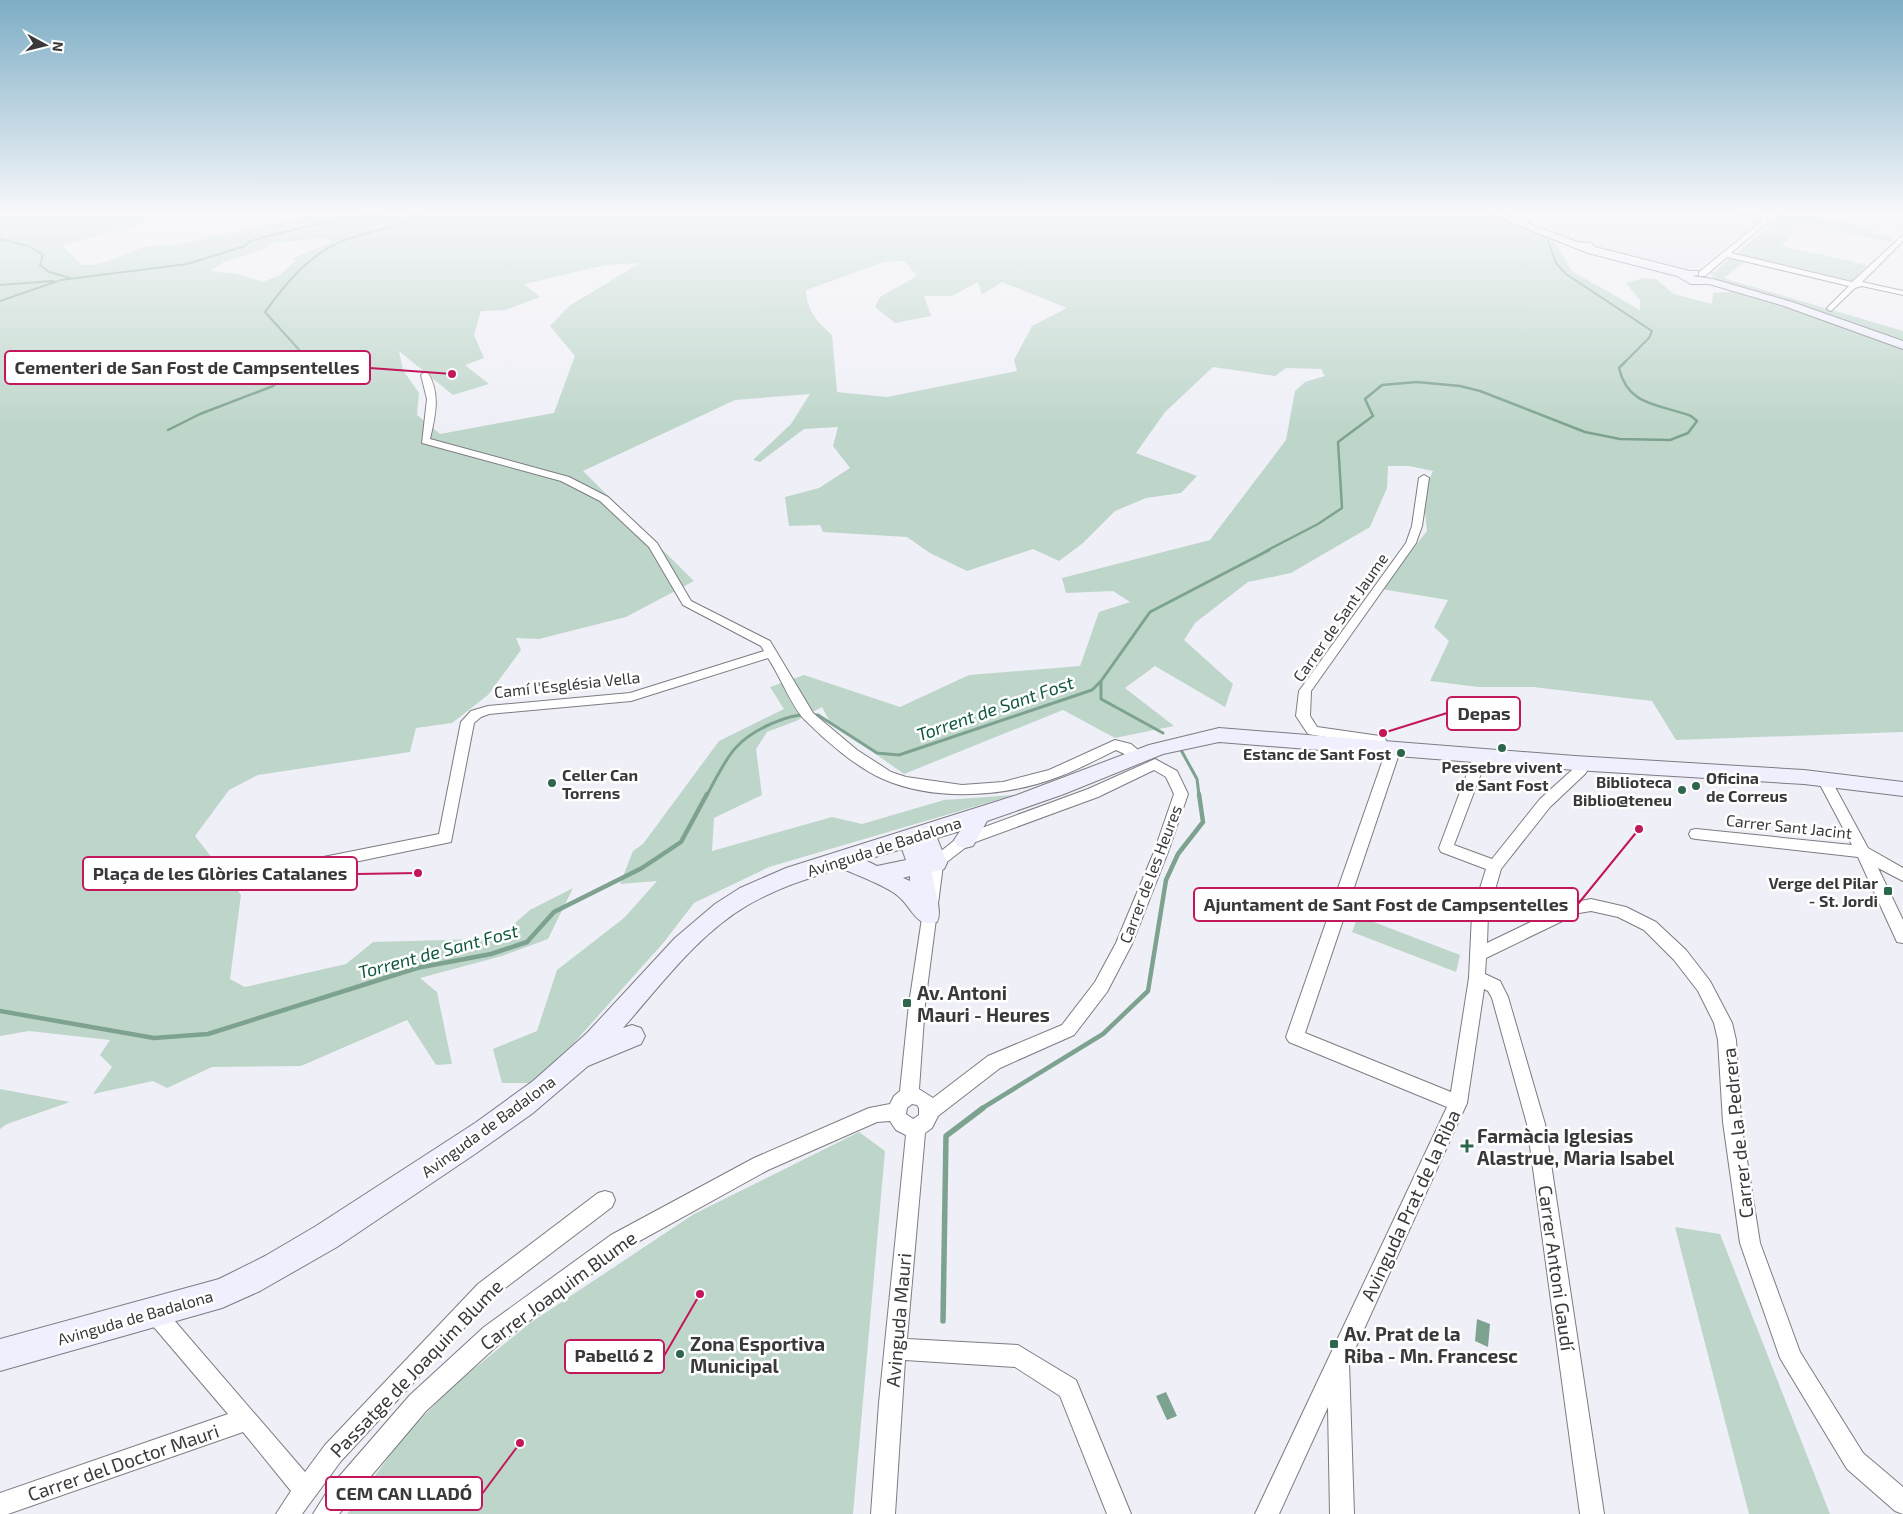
<svg xmlns="http://www.w3.org/2000/svg" width="1903" height="1514" font-family="'Exo 2',sans-serif">
<style>
.built{fill:#e0e0ef}
.green{fill:#bed6ca;fill-rule:evenodd}
.water{fill:#7da390}
.lines{fill:none;stroke-linecap:round;stroke-linejoin:round}
.stream-far4{stroke:#7da390;stroke-width:2}
.stream-far3{stroke:#7da390;stroke-width:2.5}
.stream-far2{stroke:#7da390;stroke-width:3}
.stream-far1{stroke:#7da390;stroke-width:4.5}
.stream{stroke:#7da390;stroke-width:5.5}
.street-casing{stroke:#7c7c83;stroke-width:2}
.secondary-casing{stroke:#7c7c83;stroke-width:2}
.street{fill:#fff;fill-rule:evenodd}
.secondary{fill:#efeffd;fill-rule:evenodd}
.poi-dot{fill:#2d654d;stroke:#fff;stroke-width:2}
.labels{text-anchor:middle;dominant-baseline:central;stroke-width:5;stroke-linejoin:round;paint-order:stroke}
.street-label{font-size:16px;fill:#39393c;stroke:#fff}
.poi-label{font-size:16px;font-weight:bold;fill:#39393c;stroke:#fff;text-anchor:end}
.water-label{font-size:18px;font-style:italic;fill:#11573d;stroke:#fff}
.near-poi-label{font-size:19px;font-weight:bold;fill:#39393c;stroke:#fff;text-anchor:start}
.near-street-label{font-size:19px;fill:#39393c;stroke:#fff}
.leader{fill:none;stroke:#c2185b;stroke-width:2}
.callout-dot{fill:#c2185b;stroke:#fff;stroke-width:2}
.callout{fill:#fff;stroke:#c2185b;stroke-width:2}
.callout-label{font-size:18px;text-anchor:middle;font-weight:bold;fill:#39393c}
</style>
<rect width="100%" height="100%" fill="#efeff7"/>
<!-- built -->
<path class="built" d="M 1536,215 L 1768,215 L 1698,268 L 1688,269 L 1599,248 L 1598,244 L 1568,241 L 1554,236 Z"/>
<!-- green -->
<path class="green" d="M 0,215 L 170,215 L 137,226 L 62,245 L 82,265 C 116,267 140,239 170,246 L 312,215 L 1493,215 L 1553,239 L 1572,271 L 1640,310 L 1640,300 L 1626,283 L 1644,278 L 1656,279 L 1674,294 L 1712,304 L 1713,293 L 1741,291 L 1797,308 L 1903,347 L 1903,732 L 1676,740 L 1652,701 L 1533,687 L 1478,687 L 1430,681 L 1449,641 L 1434,627 L 1448,600 L 1381,589 L 1427,531 L 1423,493 L 1433,471 L 1409,466 L 1388,466 L 1387,488 L 1370,527 L 1291,573 L 1248,582 L 1195,623 L 1184,640 L 1233,684 L 1225,707 L 1155,666 L 1125,688 L 1174,726 L 1115,738 L 1063,710 L 904,774 L 830,722 L 822,707 L 796,721 L 767,732 L 756,749 L 762,795 L 714,818 L 712,851 L 832,817 L 862,824 L 944,800 L 1014,795 L 769,867 L 694,903 L 664,942 L 573,1044 L 531,1083 L 502,1083 L 493,1049 L 537,1031 L 557,970 L 624,918 L 657,881 L 620,884 L 633,851 L 643,844 L 719,741 L 784,709 L 770,687 L 804,675 L 900,707 L 969,675 L 1080,666 L 1099,612 L 1130,602 L 1113,591 L 1066,593 L 1062,578 L 1210,540 L 1286,440 L 1295,391 L 1305,382 L 1325,376 L 1321,369 L 1286,368 L 1275,376 L 1213,367 L 1165,412 L 1136,453 L 1197,476 L 1181,493 L 1146,498 L 1115,511 L 1083,543 L 1059,561 L 1033,549 L 967,571 L 930,553 L 907,537 L 823,532 L 820,525 L 789,526 L 785,497 L 819,488 L 850,468 L 833,446 L 838,427 L 804,429 L 760,462 L 753,460 L 791,424 L 810,394 L 735,400 L 583,471 L 694,581 L 626,617 L 539,639 L 516,638 L 521,650 L 488,695 L 452,723 L 416,728 L 410,752 L 258,775 L 229,790 L 195,836 L 241,895 L 230,979 L 245,987 L 346,964 L 373,942 L 481,939 L 506,931 L 530,910 L 573,888 L 548,939 L 502,956 L 420,978 L 437,992 L 452,1064 L 436,1065 L 407,1020 L 301,1066 L 212,1067 L 167,1088 L 153,1081 L 93,1094 L 112,1067 L 100,1055 L 110,1040 L 29,1031 L 0,1036 ZM 328,238 L 330,241 L 326,245 L 293,258 L 295,261 L 280,275 L 263,282 L 237,274 L 210,271 L 224,262 L 262,250 L 273,243 ZM 905,261 L 917,276 L 880,297 L 875,307 L 895,323 L 931,316 L 924,296 L 952,296 L 978,282 L 982,295 L 1002,282 L 1067,308 L 1032,326 L 1014,360 L 1017,371 L 887,397 L 837,392 L 832,335 C 817,322 807,310 806,290 L 884,262 ZM 640,263 L 569,306 L 550,326 L 575,356 L 554,413 L 440,434 L 417,415 L 419,393 L 403,370 L 399,351 L 453,395 L 489,384 L 465,365 L 484,358 L 474,335 L 481,311 L 505,310 L 540,297 L 524,284 L 605,265 Z
M 1780,215 L 1810,215 L 1873,228 L 1868,233 L 1894,238 L 1890,242 L 1803,225 L 1781,246 L 1867,265 L 1852,281 L 1735,255 Z
M 1729,259 L 1744,262 L 1725,277 L 1726,279 L 1903,331 L 1903,343 L 1719,282 L 1709,272 L 1714,272 Z
M 1358,916 L 1460,955 L 1456,972 L 1352,932 Z
M 0,1089 L 70,1102 L 7,1124 L 0,1129 Z
M 859,1132 L 885,1151 L 853,1514 L 347,1514 L 404,1436 L 454,1385 L 530,1323 L 694,1214 Z
M 1675,1227 L 1720,1234 L 1830,1514 L 1749,1514 Z"/>
<!-- water -->
<path class="water" d="M 1477,1319 L 1490,1324 L 1488,1347 L 1475,1341 Z
M 1166,1392 L 1177,1416 L 1167,1420 L 1156,1396 Z"/>
<g class="lines">
<!-- stream-far4 -->
<path class="stream-far4" d="M 1522,215 L 1538,229
M 0,239 L 28,246 L 43,255 L 40,265 L 49,272 L 70,278
M 1548,241 L 1556,263 L 1566,274 L 1652,331 L 1649,338 L 1625,362
M 0,285 L 53,281
M 0,301 L 61,280 L 187,264 L 245,246 L 250,241 L 324,222 L 382,215
M 296,362 L 302,353 L 265,312 C 286,283 310,253 345,240 C 369,231 395,229 418,215"/>
<!-- stream-far3 -->
<path class="stream-far3" d="M 168,430 L 200,414 L 273,386 L 290,371 L 297,361
M 1266,551 L 1318,524 L 1342,508 L 1338,442 L 1373,416 L 1365,399 L 1382,385 L 1417,382 L 1460,386 L 1480,391 L 1585,432 L 1620,439 L 1670,440 L 1688,433 L 1697,421 L 1691,416 C 1660,404 1628,407 1619,368 L 1626,361"/>
<!-- stream-far2 -->
<path class="stream-far2" d="M 1101,681 L 1101,699 L 1163,733
M 810,715 L 818,715 L 877,753 L 899,755 L 1092,690 L 1101,681 L 1150,612 L 1269,550
M 1181,750 L 1197,779 L 1199,795
M 707,795 C 727,758 733,740 773,723 C 783,719 792,715 803,715"/>
<!-- stream-far1 -->
<path class="stream-far1" d="M 0,1011 L 154,1038 L 208,1034 L 417,968 L 491,954 L 527,942 L 554,912 L 642,868 L 681,842 L 707,794
M 981,1109 L 1103,1034 L 1148,991 L 1166,880 L 1178,854 L 1203,822 L 1199,794"/>
<!-- stream -->
<path class="stream" d="M 943,1321 L 946,1136 L 983,1108"/>
<defs>
<path id="street" d="M 1738,215 L 1765,218 L 1769,215 L 1776,215 L 1731,253 L 1852,282 L 1903,235 L 1903,241 L 1862,282 L 1903,291 L 1903,295 L 1862,286 L 1855,288 L 1831,311 L 1827,309 L 1828,307 L 1849,286 L 1727,257 L 1705,276 L 1699,276 L 1699,272 L 1762,221 Z
M 1573,242 L 1591,243 L 1595,247 L 1693,272 L 1689,274 L 1591,249 L 1587,246 L 1571,245 Z
M 425,372 L 428,373 C 441,394 435,417 430,439 L 569,477 L 608,497 L 657,543 L 691,601 L 770,641 L 813,713 L 857,750 L 891,772 L 906,777 L 962,785 L 1003,782 L 1049,770 L 1115,740 L 1131,744 L 1144,755 L 1137,760 L 1116,750 C 1097,759 1078,770 1058,777 C 1006,797 935,802 883,779 C 857,768 825,740 805,720 C 793,709 779,674 768,658 L 631,701 L 489,714 L 481,717 L 474,723 L 451,842 L 258,882 L 253,880 L 250,876 L 253,872 L 258,870 L 439,834 L 461,722 L 471,711 L 488,706 L 630,693 L 764,651 L 761,646 L 683,605 L 649,547 L 600,501 L 561,481 L 422,443 L 427,399 L 421,375 Z
M 1424,475 L 1429,478 L 1422,526 L 1416,543 L 1311,691 L 1310,716 L 1317,727 L 1380,736 L 1385,738 L 1388,747 L 1394,743 L 1401,748 L 1305,1033 L 1451,1092 L 1469,978 L 1472,914 L 1486,869 L 1441,852 L 1439,848 L 1474,755 L 1481,750 L 1488,755 L 1454,845 L 1492,859 L 1540,799 L 1572,770 L 1568,763 L 1570,760 L 1580,760 L 1587,771 L 1585,774 L 1550,807 L 1501,869 L 1488,914 L 1487,943 L 1570,903 L 1591,899 L 1626,907 L 1656,922 L 1686,950 L 1710,981 L 1732,1023 L 1736,1040 L 1741,1122 L 1760,1243 L 1800,1352 L 1863,1453 L 1903,1487 L 1903,1514 L 1895,1511 L 1847,1469 L 1780,1358 L 1740,1243 L 1723,1122 L 1718,1040 L 1714,1023 L 1698,991 L 1674,960 L 1644,930 L 1618,917 L 1591,911 L 1579,913 L 1486,958 L 1485,974 L 1500,981 L 1508,997 L 1545,1124 L 1604,1514 L 1580,1514 L 1527,1124 L 1492,998 L 1488,991 L 1484,989 L 1467,1103 L 1349,1362 L 1354,1514 L 1330,1514 L 1328,1407 L 1279,1514 L 1255,1514 L 1447,1107 L 1289,1042 L 1286,1037 L 1387,748 L 1381,752 L 1376,750 L 1374,745 L 1308,734 L 1296,716 L 1299,691 L 1406,543 L 1412,526 L 1419,478 Z
M 1155,759 L 1177,771 L 1188,794 L 1168,852 L 1132,944 L 1107,992 L 1074,1035 L 1000,1068 L 938,1116 L 932,1128 L 925,1133 L 907,1339 L 1018,1345 L 1076,1380 L 1131,1514 L 1107,1514 L 1060,1396 L 1015,1367 L 905,1360 L 895,1514 L 871,1514 L 879,1403 L 906,1135 L 896,1130 L 890,1121 L 877,1122 L 768,1170 L 625,1249 L 500,1343 L 426,1411 L 339,1514 L 313,1514 L 330,1487 L 410,1395 L 484,1327 L 611,1235 L 754,1158 L 869,1108 L 890,1104 L 894,1096 L 900,1091 L 909,1004 L 931,859 L 960,836 L 1088,789 ZM 1154,770 L 1166,777 L 1174,794 L 1154,852 L 1116,943 L 1095,982 L 1062,1025 L 988,1056 L 933,1098 L 919,1089 L 925,1004 L 943,865 L 970,844 L 1098,797 ZM 912,1104 L 917,1105 L 919,1108 L 919,1115 L 913,1119 L 906,1114 L 907,1108 Z
M 1824,774 L 1829,776 L 1868,848 L 1903,868 L 1903,881 L 1878,868 L 1903,920 L 1903,943 L 1897,942 L 1858,857 L 1696,839 L 1691,838 L 1689,834 L 1691,830 L 1696,829 L 1852,845 L 1817,779 Z
M 605,1191 L 612,1193 L 615,1200 L 612,1207 L 492,1298 L 341,1461 L 302,1514 L 276,1514 L 291,1491 L 243,1432 L 8,1514 L 0,1514 L 0,1493 L 228,1414 L 147,1319 L 143,1312 L 147,1305 L 154,1301 L 161,1305 L 305,1472 L 325,1445 L 478,1284 L 598,1193 Z"/>
<path id="secondary" d="M 1492,215 L 1506,215 L 1596,249 L 1682,271 L 1698,271 L 1698,275 L 1692,276 L 1713,279 L 1792,302 L 1903,341 L 1903,349 L 1784,306 L 1709,284 L 1691,284 L 1677,276 L 1588,253 Z
M 1219,728 L 1575,756 L 1804,770 L 1903,782 L 1903,796 L 1804,784 L 1575,770 L 1219,742 L 1163,754 L 1064,794 L 987,821 L 973,846 L 965,848 L 957,846 L 954,840 L 960,831 L 937,838 L 947,863 L 944,869 L 932,872 C 933,886 943,911 937,922 C 916,929 912,907 898,896 C 887,886 856,875 841,868 C 809,878 777,888 748,905 C 698,934 661,985 623,1028 L 632,1025 L 641,1028 L 645,1036 L 641,1044 L 588,1066 L 533,1113 L 475,1154 L 337,1247 L 260,1291 L 222,1308 L 0,1371 L 0,1339 L 219,1279 L 265,1256 L 316,1226 L 475,1123 L 533,1081 L 587,1033 L 675,938 L 715,904 L 740,888 L 786,868 L 1017,795 L 1149,745 ZM 902,849 L 906,860 L 877,866 L 865,860 ZM 910,876 L 910,881 L 903,878 Z"/>
</defs>
<!-- street casing -->
<use href="#street" class="street-casing"/>
<!-- secondary casing -->
<use href="#secondary" class="secondary-casing"/>
<!-- street -->
<use href="#street" class="street"/>
<!-- secondary -->
<use href="#secondary" class="secondary"/>
</g>
<!-- sky -->
<linearGradient id="sky" x2="0" y2="1"><stop stop-color="#7dadc5"/><stop offset="0.5" stop-color="#f8f8fb"/><stop offset="1" stop-color="#f8f8fb" stop-opacity="0"/></linearGradient>
<rect width="1903" height="427" fill="url(#sky)"/>
<!-- markers -->
<g class="poi-dot">
<circle cx="1502" cy="748" r="5"/>
<circle cx="1401" cy="753" r="5"/>
<circle cx="552" cy="783" r="5"/>
<circle cx="1696" cy="786" r="5"/>
<circle cx="1682" cy="790" r="5"/>
<rect x="1883" y="886" width="10" height="10" rx="2.5"/>
<rect x="902" y="998" width="10" height="10" rx="2.5"/>
<path d="M1464.5 1138.5h5v5h5v5h-5v5h-5v-5h-5v-5h5z"/>
<rect x="1329" y="1339" width="10" height="10" rx="2.5"/>
<circle cx="680" cy="1354" r="5"/>
</g>
<g class="labels">
<!-- street labels -->
<g class="street-label">
<text transform="translate(1340 617) rotate(-55)">Carrer de Sant Jaume</text>
<text transform="translate(567 684) rotate(-6)">Camí l'Església Vella</text>
<text transform="translate(1789 826) rotate(6)">Carrer Sant Jacint</text>
<text transform="translate(884 846) rotate(-18)">Avinguda de Badalona</text>
<text transform="translate(1150 874) rotate(-69)">Carrer de les Heures</text>
<text transform="translate(488 1126) rotate(-36)">Avinguda de Badalona</text>
<text transform="translate(135 1317) rotate(-16)">Avinguda de Badalona</text>
</g>
<!-- poi labels -->
<g class="poi-label">
<text x="1391" y="753">Estanc de Sant Fost</text>
<text x="1502" y="766" text-anchor="middle">Pessebre vivent<tspan x="1502" dy="18">de Sant Fost</tspan></text>
<text x="562" y="774" text-anchor="start">Celler Can<tspan x="562" dy="18">Torrens</tspan></text>
<text x="1706" y="777" text-anchor="start">Oficina<tspan x="1706" dy="18">de Correus</tspan></text>
<text x="1672" y="781">Biblioteca<tspan x="1672" dy="18">Biblio@teneu</tspan></text>
<text x="1878" y="882">Verge del Pilar<tspan x="1878" dy="18">- St. Jordi</tspan></text>
</g>
<!-- water labels -->
<g class="water-label">
<text transform="translate(995 708) rotate(-19)">Torrent de Sant Fost</text>
<text transform="translate(438 951) rotate(-15)">Torrent de Sant Fost</text>
</g>
<!-- near-poi labels -->
<g class="near-poi-label">
<text x="917" y="992">Av. Antoni<tspan x="917" dy="22">Mauri - Heures</tspan></text>
<text x="1477" y="1135">Farmàcia Iglesias<tspan x="1477" dy="22">Alastrue, Maria Isabel</tspan></text>
<text x="1344" y="1333">Av. Prat de la<tspan x="1344" dy="22">Riba - Mn. Francesc</tspan></text>
<text x="690" y="1343">Zona Esportiva<tspan x="690" dy="22">Municipal</tspan></text>
</g>
<!-- near-street labels -->
<g class="near-street-label">
<text transform="translate(1737 1133) rotate(-96)">Carrer de la Pedrera</text>
<text transform="translate(1410 1205) rotate(-65)">Avinguda Prat de la Riba</text>
<text transform="translate(1557 1268) rotate(82)">Carrer Antoni Gaudí</text>
<text transform="translate(558 1290) rotate(-36)">Carrer Joaquim Blume</text>
<text transform="translate(898 1320) rotate(-85)">Avinguda Mauri</text>
<text transform="translate(416 1368) rotate(-46)">Passatge de Joaquim Blume</text>
<text transform="translate(123 1462) rotate(-19)">Carrer del Doctor Mauri</text>
</g>
</g>
<!-- callouts -->
<path class="leader" d="M452 374L370 368M1383 733L1447 713M418 873L357 874M1639 829L1578 904M700 1294L664 1356M520 1443L482 1494"/>
<g class="callout-dot">
<circle cx="452" cy="374" r="5"/>
<circle cx="1383" cy="733" r="5"/>
<circle cx="418" cy="873" r="5"/>
<circle cx="1639" cy="829" r="5"/>
<circle cx="700" cy="1294" r="5"/>
<circle cx="520" cy="1443" r="5"/>
</g>
<g class="callout">
<rect x="5" y="351" width="365" height="33" rx="5"/>
<rect x="1447" y="697" width="73" height="33" rx="5"/>
<rect x="83" y="857" width="274" height="33" rx="5"/>
<rect x="1194" y="888" width="384" height="33" rx="5"/>
<rect x="565" y="1340" width="99" height="33" rx="5"/>
<rect x="326" y="1477" width="156" height="33" rx="5"/>
</g>
<g class="callout-label">
<text x="187" y="374">Cementeri de San Fost de Campsentelles</text>
<text x="1484" y="720">Depas</text>
<text x="220" y="880">Plaça de les Glòries Catalanes</text>
<text x="1386" y="911">Ajuntament de Sant Fost de Campsentelles</text>
<text x="614" y="1362">Pabelló 2</text>
<text x="404" y="1500">CEM CAN LLADÓ</text>
</g>
<!-- north arrow -->
<g transform="translate(45 45) rotate(97)" stroke="#ffffff" stroke-width="4" paint-order="stroke">
<path d="M0-4L9 19L0 12L-9 19Z" fill="#39393c"/>
<text y="-8" font-size="14" font-weight="bold" text-anchor="middle" fill="#39393c">N</text>
</g>
</svg>
